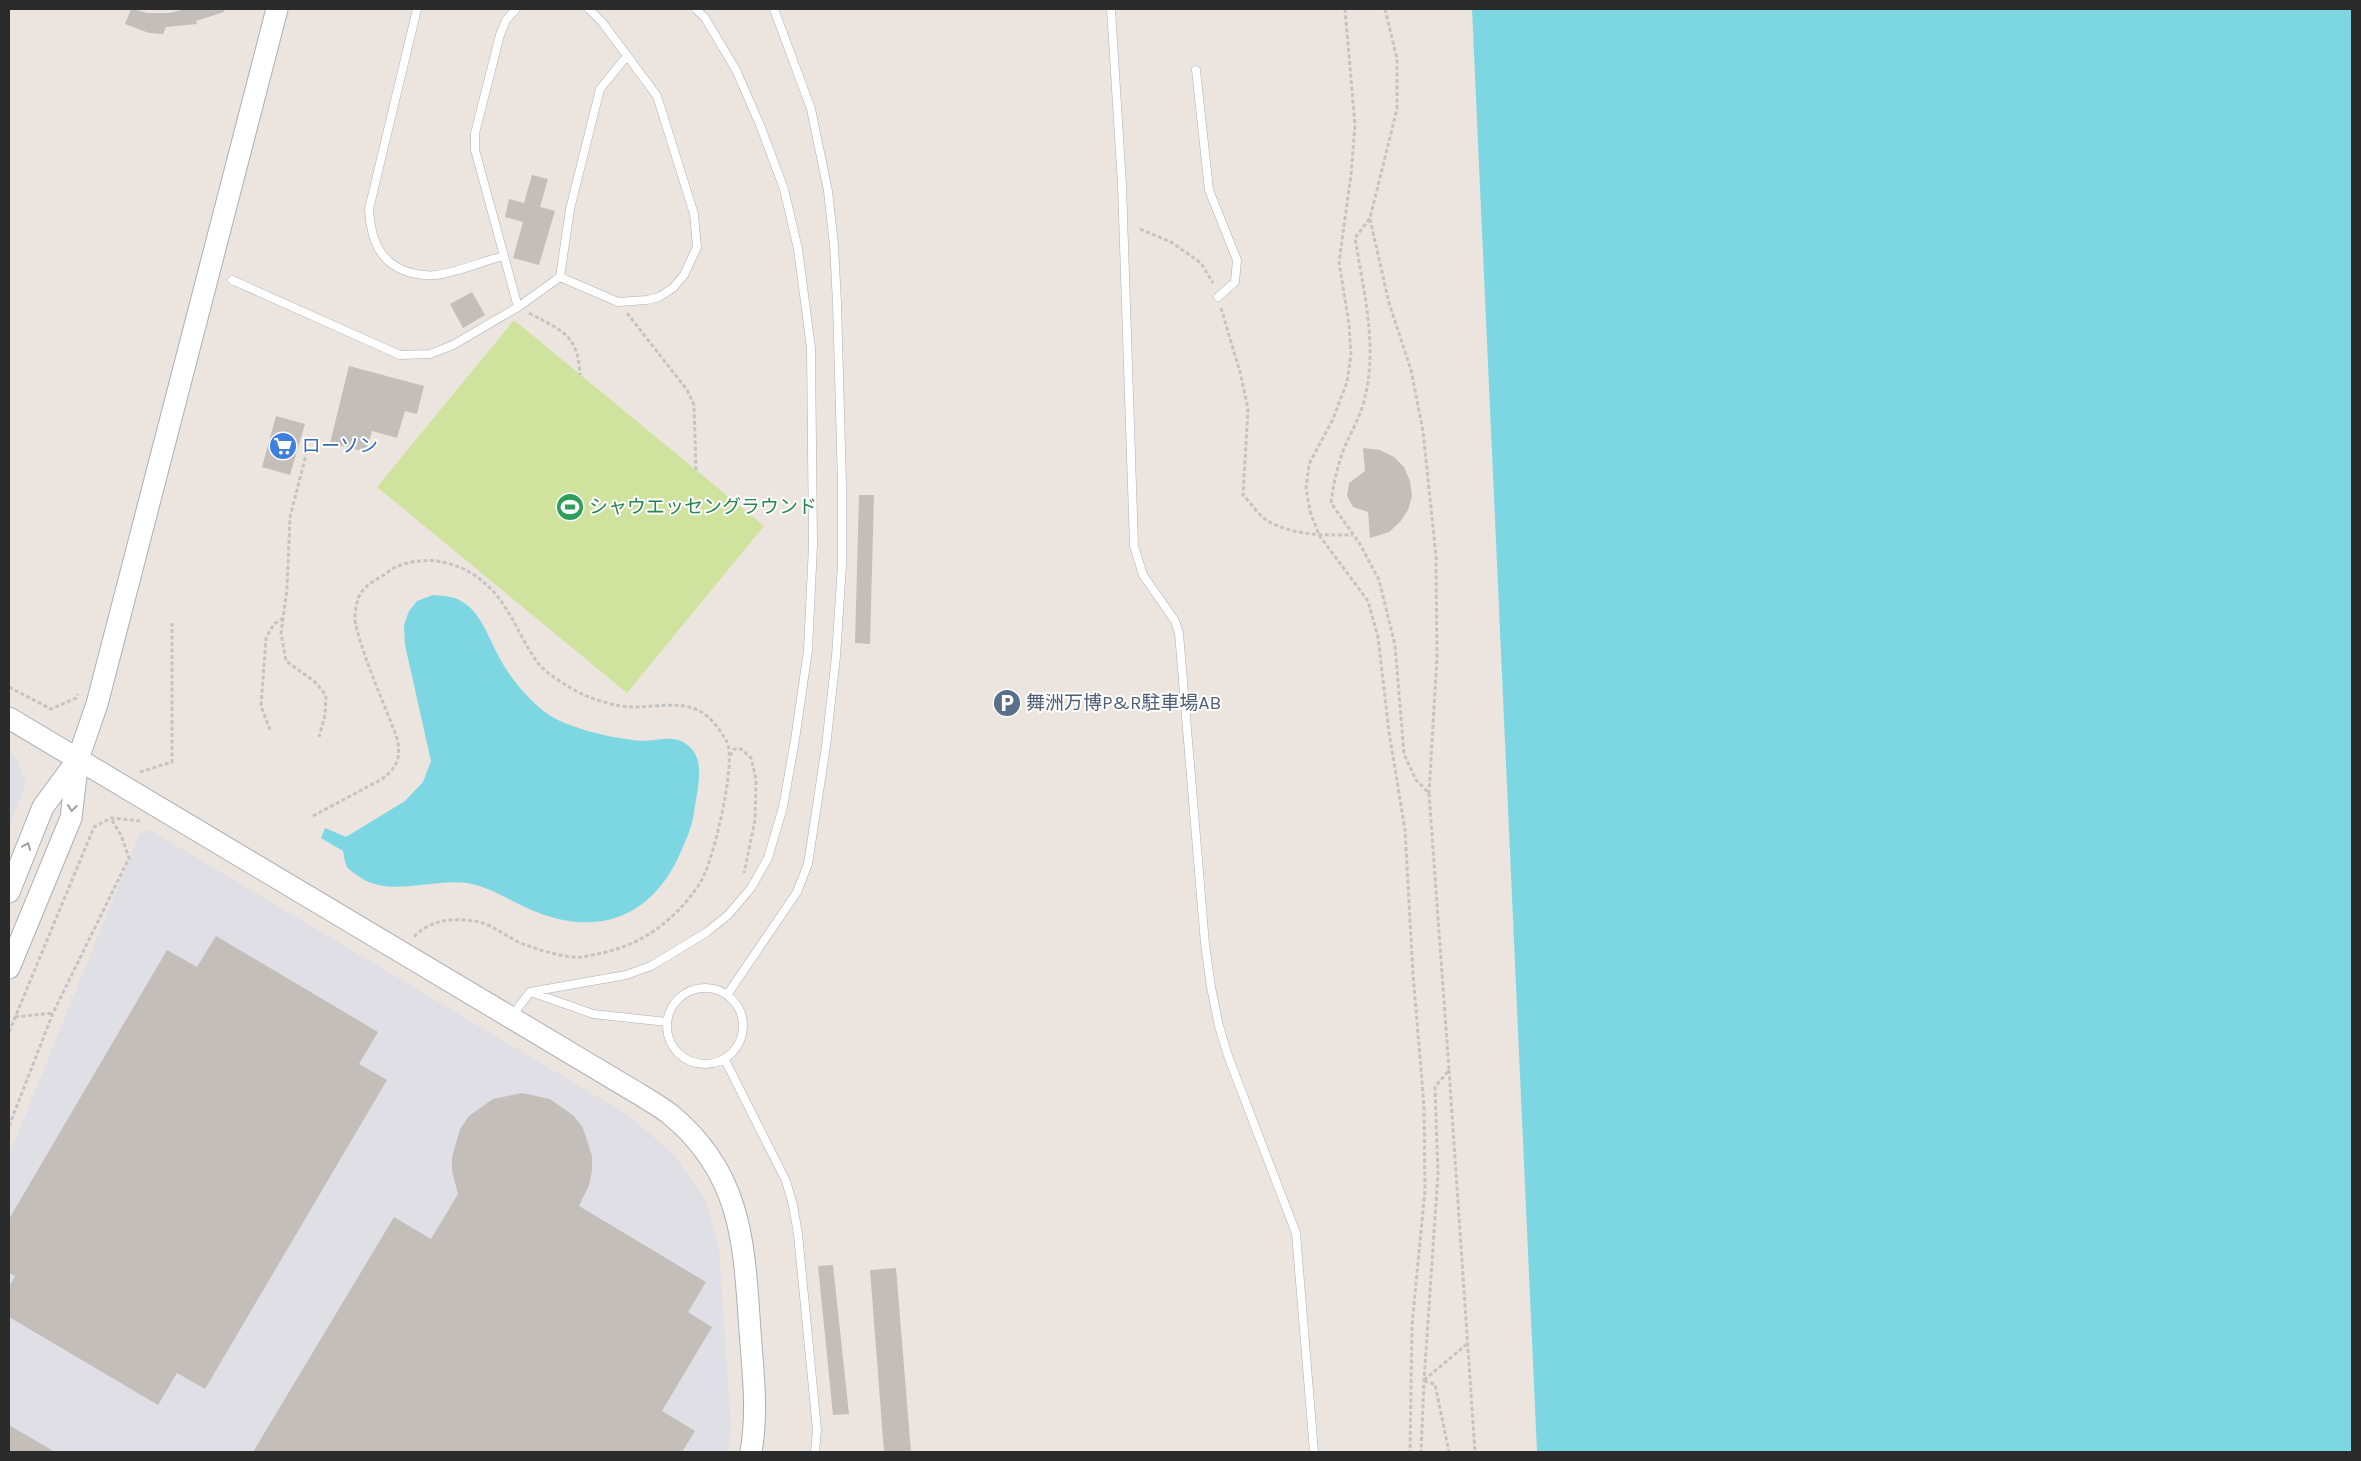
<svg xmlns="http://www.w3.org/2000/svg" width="2361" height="1461" font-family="Karla,'Noto Sans JP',sans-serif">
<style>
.industrial{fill:#dfdfe5}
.pitch{fill:#d0e39e}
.water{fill:#7dd7e3}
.building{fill:#c4bebb}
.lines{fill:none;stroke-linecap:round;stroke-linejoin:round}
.lane-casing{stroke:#abafb6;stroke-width:9}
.secondary-casing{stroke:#abafb6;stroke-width:23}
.path{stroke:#c4c4c4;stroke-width:3;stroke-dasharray:4 2.5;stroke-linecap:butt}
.lane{stroke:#fff;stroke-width:8}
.secondary{stroke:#fff;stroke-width:21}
.oneway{stroke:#a0a0a0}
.labels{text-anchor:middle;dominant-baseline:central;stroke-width:4;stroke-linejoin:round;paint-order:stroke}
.shop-label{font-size:19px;fill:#366cbe;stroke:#fff;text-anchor:start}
.leisure-label{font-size:19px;fill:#27864d;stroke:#fff;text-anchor:start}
.service-label{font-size:19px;fill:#4e5e75;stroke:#fff;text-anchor:start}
</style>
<rect width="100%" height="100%" fill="#ece4df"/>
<!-- industrial -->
<path class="industrial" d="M 9,754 L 17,758 L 26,784 L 9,826 Z
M 150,830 L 628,1115 L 674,1155 L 705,1199 L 719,1248 L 731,1429 L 728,1452 L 9,1452 L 9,1155 L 140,833 Z"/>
<!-- pitch -->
<path class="pitch" d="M 514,320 L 764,526 L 627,693 L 377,487 Z"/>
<!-- water -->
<path class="water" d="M 1472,9 L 2352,9 L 2352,1452 L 1537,1452 Z
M 433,595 C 442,596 453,596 461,601 C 481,612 488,637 498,655 C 510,679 536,710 560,721 C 576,728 603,736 620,738 C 628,739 637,741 645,741 C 663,740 676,734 691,748 C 706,763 696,795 694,813 C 692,828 685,842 679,856 C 651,916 601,936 539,913 C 514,904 493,887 466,883 C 432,878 387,899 357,875 C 354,873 349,870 347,867 C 345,863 344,856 343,851 L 321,838 L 325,828 L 346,837 L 405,801 L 423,782 L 431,761 L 405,645 L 404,625 L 409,611 L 417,601 Z"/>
<!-- building -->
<path class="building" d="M 131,9 L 148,13 L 169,13 L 186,9 L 224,9 L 224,12 L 196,21 L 197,24 L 166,27 L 163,34 L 149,33 L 125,24 Z
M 532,175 L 548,179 L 540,207 L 555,211 L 539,265 L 513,258 L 523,222 L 505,217 L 509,199 L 524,203 Z
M 472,292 L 485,315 L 463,328 L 450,304 Z
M 349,366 L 424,386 L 417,414 L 405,411 L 397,438 L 372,431 L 366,452 L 330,443 Z
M 276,416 L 305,424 L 290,475 L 262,467 Z
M 1363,448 L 1380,450 L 1394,457 L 1404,467 L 1410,481 L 1412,496 L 1408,510 L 1400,522 L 1389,532 L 1370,538 L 1368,512 L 1353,507 L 1347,496 L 1349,483 L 1365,471 Z
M 859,495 L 874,495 L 870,644 L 855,643 Z
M 216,936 L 378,1032 L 359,1064 L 387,1080 L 205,1389 L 177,1373 L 158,1405 L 9,1317 L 9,1287 L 15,1276 L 9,1273 L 9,1219 L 167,950 L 197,967 Z
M 522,1093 L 550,1099 L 574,1116 L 583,1128 L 592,1156 L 592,1171 L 589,1185 L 579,1206 L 706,1282 L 688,1312 L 712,1327 L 662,1411 L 695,1431 L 682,1452 L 253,1452 L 394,1217 L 431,1239 L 458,1194 L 452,1171 L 452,1157 L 460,1129 L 469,1116 L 493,1099 Z
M 833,1265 L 849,1414 L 833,1415 L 818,1266 Z
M 896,1268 L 911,1452 L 884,1452 L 870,1270 Z
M 9,1425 L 55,1452 L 9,1452 Z"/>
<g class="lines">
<defs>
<path id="lane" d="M 417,9 L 369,209 C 371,242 381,267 416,274 C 422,275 430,276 436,275 C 458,272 481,262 503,256
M 516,9 L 506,20 L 500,35 L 475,133 L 475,150 L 518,307
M 1111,9 L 1122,185 L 1134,546 L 1143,575 L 1175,621 L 1179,633 L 1205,944 L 1211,987 L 1219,1026 L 1228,1056 L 1296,1233 L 1314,1452
M 1196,70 L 1209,190 L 1237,260 L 1235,282 L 1218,297
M 560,277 L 570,209 L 600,89 L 627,56
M 232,280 L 400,355 L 430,354 L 453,345 L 518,307 L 560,277 L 618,302 L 647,300 L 659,297 L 673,288 L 684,275 L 697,247 L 694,214 L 657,96 L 602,22 L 589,9
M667 1026a38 38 0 1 1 76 0a38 38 0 1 1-76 0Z
M 531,992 L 593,1014 L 667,1022
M 727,995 L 797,892 L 808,864 L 826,746 L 836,656 L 842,565 L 842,484 L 837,303 L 834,245 L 828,191 L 811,109 L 774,9
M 512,1016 L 530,992 L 626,975 L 651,966 L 707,932 L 728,915 L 751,888 L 768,858 L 783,807 L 795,740 L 808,650 L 813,545 L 811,348 L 798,249 L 784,189 L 760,125 L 736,70 L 705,18 L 696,9
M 725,1060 L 786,1181 L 793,1205 L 798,1234 L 817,1430 L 815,1452"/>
<path id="secondary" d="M 9,718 L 639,1094 C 650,1101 661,1107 671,1115 C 743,1175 744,1245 750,1331 C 753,1372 758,1412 751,1452
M 9,892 L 43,807 L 76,762
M 9,968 L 71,818 L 78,759 L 97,704 L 277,9"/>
</defs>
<!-- lane casing -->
<use href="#lane" class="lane-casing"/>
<!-- secondary casing -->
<use href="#secondary" class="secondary-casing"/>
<!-- path -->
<path class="path" d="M 1345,9 L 1355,125 L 1351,175 L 1339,262 L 1349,324 L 1351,355 L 1347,382 L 1333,419 L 1309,464 L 1306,489 L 1310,511 L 1319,535 L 1368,601 L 1378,637 L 1389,732 L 1405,830 L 1413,974 L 1424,1106 L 1425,1190 L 1412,1325 L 1410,1452
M 1385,9 L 1397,59 L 1397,109 L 1370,218 L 1355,238 C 1364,294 1379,350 1363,405 C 1358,421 1349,436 1343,451 C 1337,468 1333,485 1331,503 L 1360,544 L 1379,580 L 1395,645 L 1404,754 L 1416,780 L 1429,793 L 1449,1070 L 1435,1087 L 1438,1173 L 1424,1381 L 1421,1452
M 1370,219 L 1389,303 L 1411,370 L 1423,431 L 1436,556 L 1437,657 L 1429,793
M 1140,229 L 1171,242 L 1201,263 L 1213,283
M 1221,308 L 1240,372 L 1248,409 L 1243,495 C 1251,503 1259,516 1268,521 C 1294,536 1324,535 1353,535
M 529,313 C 562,331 578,334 580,375
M 627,313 L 687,390 L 694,405 L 696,470
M 307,451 L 290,517 L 287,589 L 281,633 L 286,661 L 314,681 L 326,695 L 325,715 L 319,737
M 9,687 L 51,709 L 76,698 L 78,694
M 270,730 L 261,706 L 266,638 L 274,624 L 282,619
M 730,756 L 734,749 L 741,749 L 751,758 L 756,779 L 755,820 L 744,873
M 140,772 L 172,762 L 172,623
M 313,816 L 382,779 C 398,767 401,757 397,738 C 384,703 365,662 356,626 C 354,619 355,607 358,600 C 360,589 371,583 380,577 C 386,574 392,568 398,566 C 440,550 483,571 505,607 C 517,625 525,646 538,663 C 546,674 570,688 582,694 C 598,701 617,707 634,707 C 677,706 701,695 727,742 C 737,761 713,864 700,883 C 676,920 641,946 597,954 C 590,955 582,958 575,957 C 558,956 539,950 523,944 C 508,938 495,926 479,922 C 458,917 429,919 414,937
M 15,1017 L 53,1013
M 9,1032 L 94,827 L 111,818 L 141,821
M 1449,1070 L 1475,1452
M 9,1126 L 53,1013 L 129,858 L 121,835 L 111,819
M 1424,1380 L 1467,1344
M 1424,1381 L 1435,1384 L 1449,1452"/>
<!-- lane -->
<use href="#lane" class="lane"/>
<!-- secondary -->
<use href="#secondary" class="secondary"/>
</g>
<!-- one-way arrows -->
<defs><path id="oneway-chevron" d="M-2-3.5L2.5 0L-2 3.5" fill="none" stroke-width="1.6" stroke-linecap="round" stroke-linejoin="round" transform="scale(1.25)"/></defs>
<g class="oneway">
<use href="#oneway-chevron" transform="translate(72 808) rotate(97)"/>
<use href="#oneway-chevron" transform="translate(27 846) rotate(-68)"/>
</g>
<!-- icons -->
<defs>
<symbol id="supermarket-disc" viewBox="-11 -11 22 22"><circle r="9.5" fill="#3f7fe0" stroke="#fff"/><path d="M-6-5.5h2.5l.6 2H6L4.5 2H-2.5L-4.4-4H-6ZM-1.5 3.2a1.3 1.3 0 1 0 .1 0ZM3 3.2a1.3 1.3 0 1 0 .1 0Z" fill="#fff"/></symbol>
<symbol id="stadium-disc" viewBox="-11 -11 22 22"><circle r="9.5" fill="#2e9e5b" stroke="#fff"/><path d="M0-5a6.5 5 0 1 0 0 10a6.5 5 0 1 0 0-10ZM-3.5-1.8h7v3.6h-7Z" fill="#fff"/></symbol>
<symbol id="parking-disc" viewBox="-11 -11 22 22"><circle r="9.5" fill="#5c6f8a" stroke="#fff"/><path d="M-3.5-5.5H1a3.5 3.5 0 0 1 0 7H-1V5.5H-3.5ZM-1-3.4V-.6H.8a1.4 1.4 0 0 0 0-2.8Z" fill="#fff"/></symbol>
</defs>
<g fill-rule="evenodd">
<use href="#supermarket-disc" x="267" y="430" width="32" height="32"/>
<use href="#stadium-disc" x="554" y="491" width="32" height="32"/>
<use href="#parking-disc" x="991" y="687" width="32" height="32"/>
</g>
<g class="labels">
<!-- shop labels -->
<g class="shop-label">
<text x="302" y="446">ローソン</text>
</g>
<!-- leisure labels -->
<g class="leisure-label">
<text x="589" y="507">シャウエッセングラウンド</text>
</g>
<!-- service labels -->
<g class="service-label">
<text x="1026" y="703">舞洲万博P&amp;R駐車場AB</text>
</g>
</g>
<!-- border -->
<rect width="2361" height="1461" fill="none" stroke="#2b2b2b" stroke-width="20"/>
</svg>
